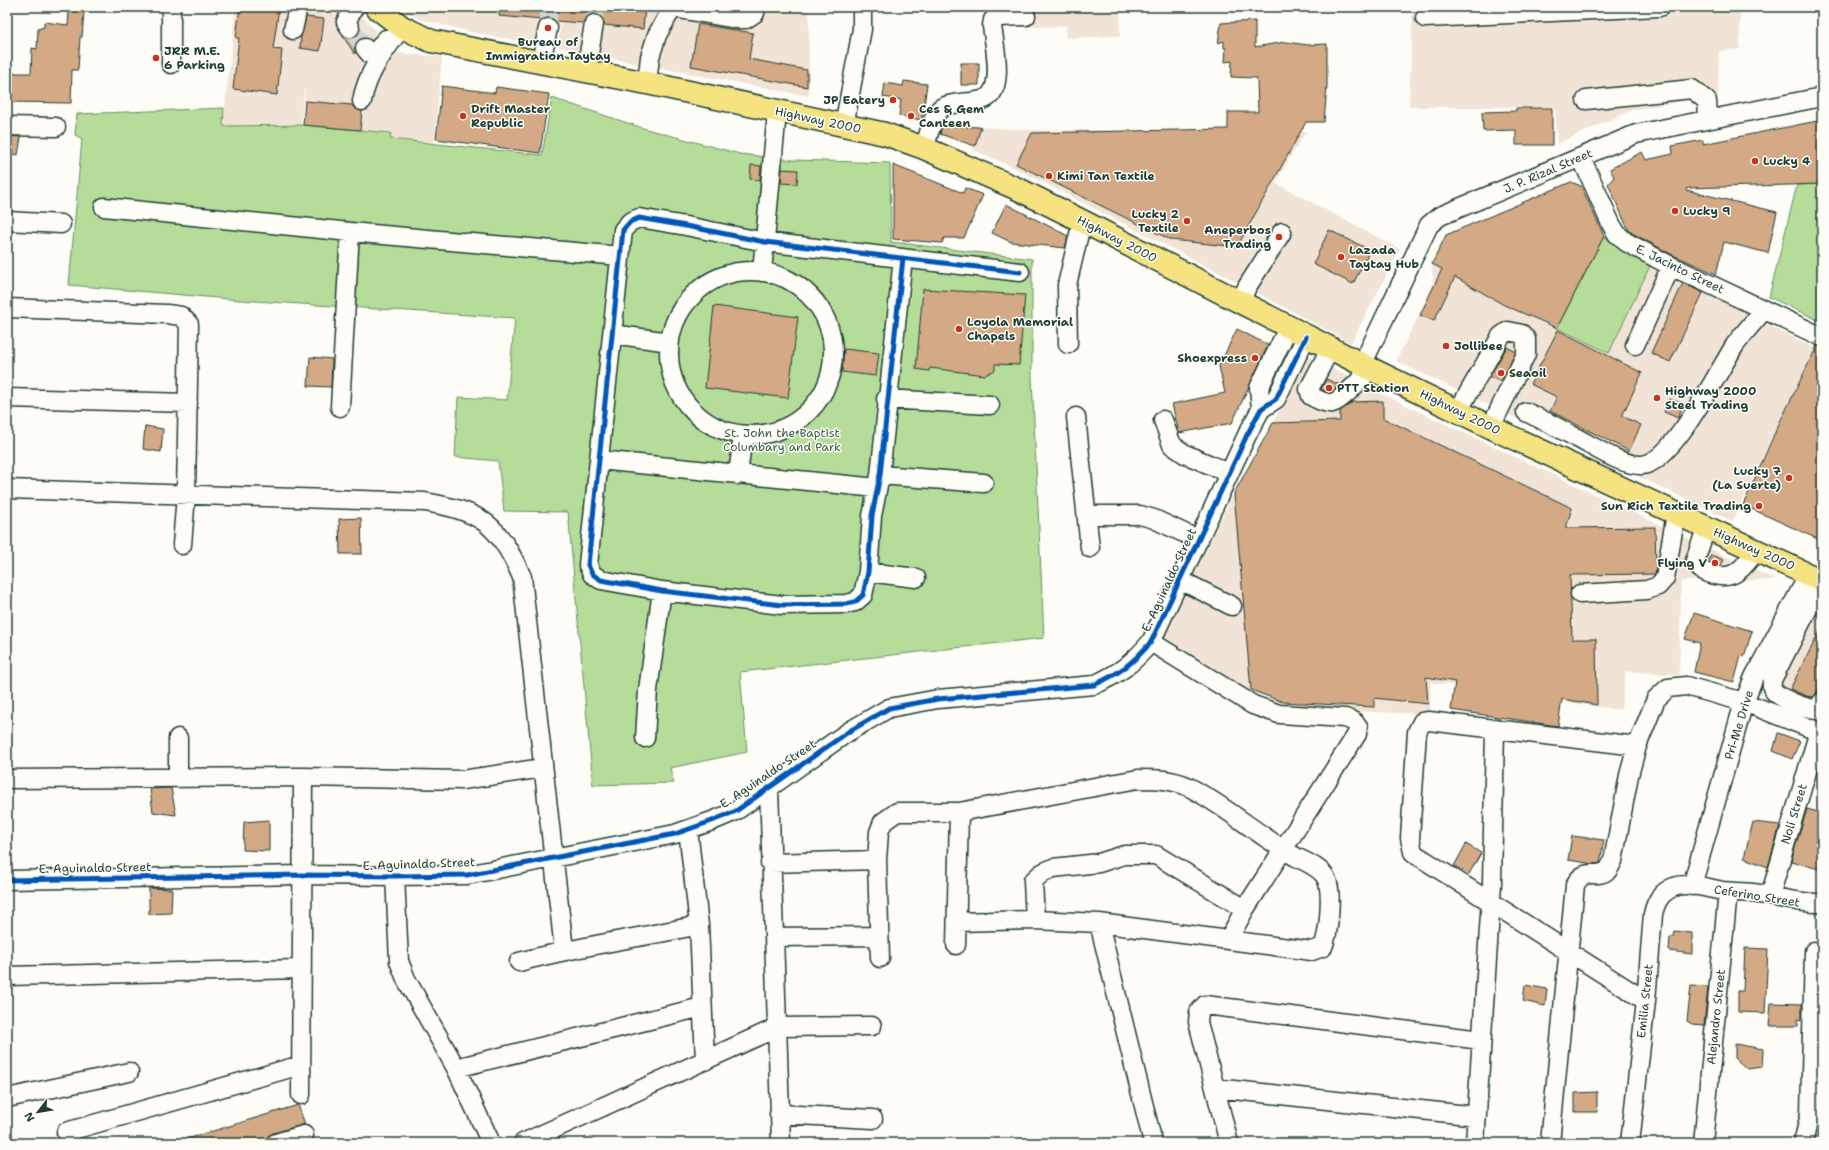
<svg xmlns="http://www.w3.org/2000/svg" width="1829" height="1150" font-family="'Shantell Sans',sans-serif">
<style>
.built{fill:#f1e3d5}
.green{fill:#b5dd99;stroke:#6a8d66}
.building{fill:#d4a985;stroke:#1f3d34}
.lines{fill:none;stroke-linecap:round;stroke-linejoin:round}
.minor-tunnel{stroke:#d1d6d0;stroke-width:18;stroke-dasharray:18 9;stroke-linecap:butt}
.minor-casing{stroke:#1f3d34;stroke-width:21}
.major-casing{stroke:#1f3d34;stroke-width:25}
.minor{stroke:#fdfcf7;stroke-width:18}
.major{stroke:#f5e382;stroke-width:22}
.cycleway-casing{stroke:#fdfcf7;stroke-width:8}
.cycleway{stroke:#0057b8;stroke-width:5}
.poi-dot{fill:#c8321e;stroke:#fdfcf7;stroke-width:1.5}
.labels{text-anchor:middle;dominant-baseline:central;stroke-width:3;stroke-linejoin:round;paint-order:stroke}
.poi-label{font-size:12px;font-weight:bold;fill:#1f3d34;stroke:#fdfcf7;text-anchor:start}
.street-label{font-size:12px;fill:#1f3d34;stroke:#fdfcf7}
.park-label{font-size:12px;fill:#3d5d48;stroke:#fdfcf7}
</style>
<rect width="100%" height="100%" fill="#fdfcf7"/>
<filter id="ink" filterUnits="userSpaceOnUse"><feTurbulence type="fractalNoise" baseFrequency=".025" numOctaves="2"/><feDisplacementMap in="SourceGraphic" scale="8" xChannelSelector="R" yChannelSelector="G"/><feConvolveMatrix kernelMatrix="1 2 1 2 8 2 1 2 1" color-interpolation-filters="sRGB"/></filter>
<g filter="url(#ink)">
<!-- built -->
<path class="built" d="M 236,7 L 353,7 L 397,53 L 442,57 L 434,143 L 390,139 L 391,133 L 303,125 L 305,91 L 307,90 L 304,90 L 301,124 L 223,126 Z
M 402,7 L 560,7 L 556,47 L 475,33 L 420,19 L 407,12 Z
M 563,7 L 809,7 L 809,96 L 639,64 L 558,47 Z
M 1018,7 L 1120,7 L 1120,36 L 1066,38 L 1066,26 L 1018,27 Z
M 1413,7 L 1760,7 L 1761,8 L 1740,9 L 1740,49 L 1719,51 L 1718,95 L 1632,110 L 1557,144 L 1555,107 L 1409,107 Z
M 981,127 L 1030,130 L 1306,131 L 1275,183 L 1400,249 L 1351,343 L 1226,276 L 1013,167 L 973,150 Z
M 1469,225 L 1504,305 L 1609,353 L 1650,266 L 1815,348 L 1732,521 L 1396,361 L 1433,287 L 1432,264 L 1446,235 Z
M 1308,356 L 1386,396 L 1776,580 L 1681,581 L 1679,675 L 1626,671 L 1621,710 L 1430,682 L 1430,714 L 1321,710 L 1281,703 L 1249,690 L 1161,639 L 1234,493 L 1273,423 Z
M 1808,595 L 1822,601 L 1822,716 L 1821,719 L 1762,690 Z"/>
<!-- green -->
<path class="green" d="M 552,98 L 646,129 L 740,154 L 793,160 L 890,163 L 891,242 L 1032,259 L 1032,378 L 1044,638 L 740,672 L 747,752 L 670,768 L 674,783 L 593,785 L 568,512 L 504,511 L 498,461 L 455,457 L 458,397 L 507,400 L 515,318 L 240,300 L 69,285 L 82,139 L 75,135 L 77,114 L 224,108 L 223,126 L 303,125 L 391,133 L 390,139 L 542,155 Z
M 1822,184 L 1822,322 L 1769,297 L 1797,185 Z
M 1604,236 L 1620,250 L 1650,266 L 1609,353 L 1557,328 Z"/>
<!-- building -->
<path class="building" d="M 240,7 L 279,7 L 273,49 L 282,50 L 277,95 L 233,89 L 239,38 L 236,38 Z
M 500,7 L 645,7 L 643,29 L 604,25 L 601,16 L 595,14 L 586,17 L 583,23 L 555,21 L 550,18 L 542,20 L 499,16 Z
M 69,11 L 84,12 L 82,37 L 80,37 L 78,70 L 72,70 L 71,103 L 7,102 L 7,73 L 31,73 L 32,48 L 37,49 L 38,29 L 44,27 L 44,22 L 68,25 Z
M 306,17 L 324,19 L 320,51 L 300,48 L 301,36 Z
M 1255,21 L 1255,47 L 1285,42 L 1308,45 L 1327,44 L 1327,86 L 1324,122 L 1306,122 L 1237,247 L 1171,240 L 1016,164 L 1032,133 L 1228,129 L 1228,112 L 1258,112 L 1257,78 L 1231,77 L 1232,61 L 1225,62 L 1226,48 L 1224,48 L 1224,41 L 1218,43 L 1221,23 Z
M 698,24 L 753,33 L 749,59 L 807,70 L 807,87 L 691,66 Z
M 360,29 L 366,38 L 359,40 L 355,44 L 355,54 L 342,35 L 351,38 L 356,36 Z
M 961,63 L 979,63 L 979,85 L 961,85 Z
M 904,81 L 927,84 L 922,120 L 899,116 L 901,100 L 883,97 L 885,83 L 903,86 Z
M 442,86 L 495,93 L 496,87 L 549,94 L 540,153 L 436,139 Z
M 305,101 L 352,105 L 355,109 L 362,111 L 360,130 L 303,125 Z
M 1516,108 L 1552,108 L 1552,145 L 1516,145 L 1516,130 L 1483,131 L 1482,112 L 1516,111 Z
M 1822,120 L 1822,184 L 1687,188 L 1686,190 L 1777,212 L 1768,253 L 1724,242 L 1716,274 L 1671,254 L 1632,233 L 1628,229 L 1608,184 L 1614,177 L 1610,169 L 1642,152 L 1646,160 L 1673,154 L 1672,146 L 1703,140 L 1703,144 Z
M 942,126 L 981,127 L 975,146 L 940,134 Z
M 7,136 L 21,137 L 18,155 L 7,153 Z
M 751,165 L 761,166 L 760,180 L 750,179 Z
M 893,165 L 963,193 L 965,188 L 983,195 L 964,238 L 944,238 L 942,243 L 893,239 Z
M 782,169 L 798,170 L 797,184 L 781,183 Z
M 1571,182 L 1581,186 L 1604,236 L 1557,328 L 1504,305 L 1455,277 L 1434,321 L 1420,315 L 1442,269 L 1432,264 L 1446,235 Z
M 1006,204 L 1068,236 L 1065,248 L 1011,242 L 992,233 Z
M 1329,230 L 1370,250 L 1353,284 L 1313,264 Z
M 1683,283 L 1703,293 L 1670,362 L 1651,353 Z
M 923,289 L 1025,295 L 1019,365 L 995,364 L 995,370 L 985,375 L 930,368 L 929,371 L 916,369 Z
M 714,306 L 798,317 L 788,398 L 705,388 Z
M 1237,329 L 1268,345 L 1232,423 L 1179,433 L 1172,404 L 1225,393 L 1219,366 Z
M 1558,330 L 1642,373 L 1622,416 L 1641,425 L 1629,451 L 1550,411 L 1557,397 L 1530,384 Z
M 1817,346 L 1822,347 L 1822,541 L 1743,505 L 1777,428 Z
M 1507,347 L 1516,352 L 1501,382 L 1489,377 Z
M 844,349 L 879,353 L 876,376 L 842,372 Z
M 310,357 L 332,359 L 331,387 L 308,386 Z
M 1326,379 L 1340,385 L 1330,393 L 1323,390 L 1321,389 Z
M 1669,399 L 1683,404 L 1678,418 L 1664,412 Z
M 1383,401 L 1383,418 L 1572,508 L 1566,528 L 1655,527 L 1656,567 L 1655,574 L 1570,575 L 1572,639 L 1596,639 L 1597,705 L 1562,699 L 1558,726 L 1451,710 L 1455,682 L 1426,677 L 1428,704 L 1374,698 L 1374,707 L 1283,702 L 1251,690 L 1234,493 L 1273,423 L 1340,421 L 1340,411 L 1353,402 Z
M 145,426 L 163,429 L 161,452 L 143,449 Z
M 361,518 L 362,554 L 340,554 L 339,519 Z
M 1711,555 L 1724,560 L 1721,565 L 1708,562 Z
M 1694,613 L 1752,631 L 1744,657 L 1741,656 L 1734,682 L 1694,672 L 1700,643 L 1685,639 Z
M 1822,627 L 1822,680 L 1816,694 L 1812,697 L 1809,696 L 1809,697 L 1790,689 Z
M 1778,733 L 1800,741 L 1792,759 L 1773,751 Z
M 171,788 L 176,815 L 153,812 L 150,789 Z
M 1807,809 L 1822,813 L 1822,870 L 1791,861 Z
M 269,820 L 269,851 L 243,850 L 244,822 Z
M 1753,822 L 1780,825 L 1768,867 L 1744,858 Z
M 1572,836 L 1604,840 L 1600,863 L 1594,864 L 1568,860 Z
M 1466,844 L 1481,853 L 1469,874 L 1454,866 Z
M 149,888 L 172,889 L 171,913 L 149,914 Z
M 1674,931 L 1692,933 L 1692,954 L 1669,951 L 1670,937 L 1673,937 Z
M 1745,948 L 1768,949 L 1765,1013 L 1738,1012 L 1738,991 L 1743,991 Z
M 1525,985 L 1547,989 L 1545,1006 L 1523,1001 Z
M 1691,986 L 1708,987 L 1704,1025 L 1692,1024 L 1687,1021 Z
M 1771,1003 L 1802,1004 L 1802,1020 L 1798,1019 L 1798,1026 L 1769,1026 Z
M 1735,1044 L 1763,1049 L 1762,1067 L 1747,1069 L 1735,1058 Z
M 1597,1092 L 1597,1112 L 1575,1112 L 1575,1093 Z
M 298,1105 L 305,1124 L 273,1133 L 268,1136 L 266,1143 L 185,1143 L 184,1140 Z"/>
<g class="lines">
<!-- minor-tunnel -->
<path class="minor-tunnel" d="M 594,24 L 595,7
M 350,28 L 365,48
M 548,28 L 549,7"/>
<defs>
<path id="minor" d="M 171,7 L 171,64
M 673,8 L 736,19 L 746,19 L 755,13 L 756,7
M 1425,18 L 1660,7
M 350,28 L 346,22 L 354,7
M 293,30 L 298,7
M 365,48 L 370,54 L 375,53 L 386,39
M 541,62 L 548,28
M 586,71 L 594,24
M 647,83 L 650,57 L 657,35 L 673,7
M 1586,100 L 1692,89 L 1707,101 L 1708,119
M 362,101 C 367,72 385,50 402,27
M 7,126 L 56,127
M 844,126 L 862,29 L 862,7
M 924,148 C 928,138 933,114 941,108 C 949,103 962,103 971,102 C 977,101 983,101 988,97 C 1004,85 994,43 992,26 L 993,20 L 1000,17 L 1026,16
M 1581,157 L 1611,224 L 1617,234 L 1626,242 L 1671,266 L 1822,337
M 104,207 L 350,232 L 620,256
M 7,221 L 61,224
M 903,258 L 880,475 L 872,516 L 868,572 L 863,595 L 855,602 L 846,604 L 782,605 L 662,591 L 601,580 L 592,574 L 588,565 L 623,230 L 630,222 L 639,218 L 686,226 L 765,242 L 1020,272
M669 353a82 82 0 1 1 164 0a82 82 0 1 1-164 0Z
M 762,272 L 777,112
M 1240,303 L 1247,287 L 1282,232
M 7,308 L 167,314 L 181,316 L 189,324 L 186,495 L 182,545
M 612,334 L 670,342
M 1068,344 L 1067,285 L 1082,221
M 1635,345 L 1671,266
M 1330,349 L 1309,389 L 1311,396 C 1317,399 1325,404 1332,403 C 1343,400 1362,377 1371,369
M 1362,365 L 1429,225 L 1440,216 L 1636,134 L 1822,97
M 7,398 L 188,403
M 886,399 L 990,405
M 340,407 L 350,232
M 1261,409 L 1259,388 L 1288,328
M 1458,411 L 1501,336 L 1508,331 L 1522,334 L 1526,339 L 1526,354 L 1491,427
M 1526,412 C 1543,420 1559,428 1575,437 C 1593,446 1622,466 1642,465 C 1672,464 1719,370 1735,345 C 1744,333 1754,321 1764,310
M 1076,417 L 1090,548
M 1163,420 L 1172,445 L 1185,454 L 1229,473
M 599,460 L 877,488
M 738,475 L 743,435
M 880,475 L 984,483
M 7,489 L 425,502 C 483,512 498,524 522,577 L 564,950
M 1087,515 L 1140,515 L 1154,519 L 1199,540
M 1706,528 L 1695,561 C 1699,569 1703,572 1711,574 C 1735,582 1743,567 1756,551
M 868,572 L 916,578
M 1180,580 L 1232,606
M 1822,581 L 1772,680 C 1772,684 1771,687 1773,690 C 1778,698 1807,709 1816,709 L 1822,702
M 1580,594 L 1647,590 L 1658,586 L 1665,578 L 1676,514
M 1151,642 L 1253,705 L 1279,714 L 1345,718 L 1353,721 L 1358,726 L 1357,734 L 1245,909 L 1228,940
M 645,738 L 648,690 L 662,591
M 1637,746 L 1429,721 L 1422,722 L 1417,732 L 1410,838 L 1413,852 L 1418,856 L 1646,1001
M 178,777 L 178,738
M 7,779 L 303,777 L 462,780 L 543,768
M 769,788 L 781,1143
M 688,830 L 699,925 L 705,1061
M 770,863 L 877,860
M 395,876 L 399,961 L 406,979 L 456,1068 L 491,1143
M 7,880 L 303,875 L 395,876 L 467,875 L 675,834 L 712,821 L 736,811 L 848,732 L 889,708 L 938,699 L 1094,685 C 1120,673 1132,664 1151,642 L 1247,435 L 1261,409 L 1276,399 L 1306,337
M 1692,886 L 1744,702 L 1754,677 L 1809,574
M 1770,896 L 1819,731
M 1035,920 L 1033,881 L 1042,873 L 1053,868 L 1099,863 L 1124,855 L 1156,855 L 1245,909
M 1099,923 L 1153,1143
M 774,937 L 879,936
M 956,945 L 959,812
M 880,958 L 877,860 L 879,832 L 883,822 L 897,812 L 959,812 L 1138,779 C 1156,779 1172,779 1189,787 C 1227,807 1259,836 1296,857 C 1306,862 1321,868 1326,878 C 1333,891 1329,933 1323,947 L 1312,951 L 1099,923 L 1035,920 L 957,922
M 519,962 C 579,946 639,938 699,925
M 7,976 L 302,969
M 456,1068 L 702,1007
M 1215,1088 L 1477,1116
M 301,1095 L 303,777
M 7,1098 L 129,1072
M 779,1114 L 873,1119
M 66,1132 L 301,1065
M 276,1143 L 304,1135
M 523,1143 L 778,1027 L 872,1026
M 1229,1143 L 1198,1022 L 1199,1012 L 1205,1005 L 1481,1040
M 1475,1143 L 1492,883 L 1495,728
M 1550,1143 L 1575,885 C 1585,866 1596,880 1608,870 C 1610,868 1611,864 1613,861 L 1629,775 L 1637,746 L 1656,699 L 1668,688 L 1686,686 L 1744,702 L 1822,733
M 1630,1143 L 1646,1001 L 1653,914 C 1656,901 1661,892 1674,887 C 1688,882 1708,888 1722,891 C 1732,892 1743,892 1753,893 C 1776,896 1798,904 1822,903
M 1703,1143 L 1728,892
M 1803,1143 L 1810,1114 L 1814,951"/>
<path id="major" d="M 376,7 L 402,27 L 431,41 L 647,83 L 885,134 L 924,148 L 1020,190 L 1082,221 L 1371,369 L 1509,436 L 1822,581"/>
</defs>
<!-- minor casing -->
<use href="#minor" class="minor-casing"/>
<!-- major casing -->
<use href="#major" class="major-casing"/>
<!-- minor -->
<use href="#minor" class="minor"/>
<!-- major -->
<use href="#major" class="major"/>
<defs>
<path id="cycleway" d="M 903,258 L 880,475 L 872,516 L 868,572 L 863,595 L 855,602 L 846,604 L 782,605 L 662,591 L 601,580 L 592,574 L 588,565 L 623,230 L 630,222 L 639,218 L 686,226 L 765,242 L 1020,272
M 7,880 L 303,875 L 395,876 L 467,875 L 675,834 L 712,821 L 736,811 L 848,732 L 889,708 L 938,699 L 1094,685 C 1120,673 1132,664 1151,642 L 1247,435 L 1261,409 L 1276,399 L 1306,337"/>
</defs>
<!-- cycleway casing -->
<use href="#cycleway" class="cycleway-casing"/>
<!-- cycleway -->
<use href="#cycleway" class="cycleway"/>
</g>
</g>
<!-- markers -->
<g class="poi-dot">
<circle cx="548" cy="28" r="4"/>
<circle cx="156" cy="58" r="4"/>
<circle cx="893" cy="100" r="4"/>
<circle cx="463" cy="116" r="4"/>
<circle cx="911" cy="116" r="4"/>
<circle cx="1755" cy="161" r="4"/>
<circle cx="1049" cy="176" r="4"/>
<circle cx="1675" cy="211" r="4"/>
<circle cx="1187" cy="221" r="4"/>
<circle cx="1279" cy="237" r="4"/>
<circle cx="1341" cy="257" r="4"/>
<circle cx="959" cy="329" r="4"/>
<circle cx="1446" cy="346" r="4"/>
<circle cx="1255" cy="358" r="4"/>
<circle cx="1501" cy="373" r="4"/>
<circle cx="1329" cy="388" r="4"/>
<circle cx="1657" cy="398" r="4"/>
<circle cx="1789" cy="478" r="4"/>
<circle cx="1759" cy="506" r="4"/>
<circle cx="1715" cy="563" r="4"/>
</g>
<g class="labels">
<!-- poi labels -->
<g class="poi-label">
<text x="548" y="42" text-anchor="middle">Bureau of<tspan x="548" dy="14">Immigration Taytay</tspan></text>
<text x="164" y="51">JRR M.E.<tspan x="164" dy="14">6 Parking</tspan></text>
<text x="885" y="100" text-anchor="end">JP Eatery</text>
<text x="471" y="109">Drift Master<tspan x="471" dy="14">Republic</tspan></text>
<text x="919" y="109">Ces &amp; Gem<tspan x="919" dy="14">Canteen</tspan></text>
<text x="1763" y="161">Lucky 4</text>
<text x="1057" y="176">Kimi Tan Textile</text>
<text x="1683" y="211">Lucky 9</text>
<text x="1179" y="214" text-anchor="end">Lucky 2<tspan x="1179" dy="14">Textile</tspan></text>
<text x="1271" y="230" text-anchor="end">Aneperbos<tspan x="1271" dy="14">Trading</tspan></text>
<text x="1349" y="250">Lazada<tspan x="1349" dy="14">Taytay Hub</tspan></text>
<text x="967" y="322">Loyola Memorial<tspan x="967" dy="14">Chapels</tspan></text>
<text x="1454" y="346">Jollibee</text>
<text x="1247" y="358" text-anchor="end">Shoexpress</text>
<text x="1509" y="373">Seaoil</text>
<text x="1337" y="388">PTT Station</text>
<text x="1665" y="391">Highway 2000<tspan x="1665" dy="14">Steel Trading</tspan></text>
<text x="1781" y="471" text-anchor="end">Lucky 7<tspan x="1781" dy="14">(La Suerte)</tspan></text>
<text x="1751" y="506" text-anchor="end">Sun Rich Textile Trading</text>
<text x="1707" y="563" text-anchor="end">Flying V</text>
</g>
<!-- street labels -->
<g class="street-label">
<text transform="translate(818 120) rotate(12)">Highway 2000</text>
<text transform="translate(1548 171) rotate(-23)">J. P. Rizal Street</text>
<text transform="translate(1117 239) rotate(27)">Highway 2000</text>
<text transform="translate(1680 269) rotate(26)">E. Jacinto Street</text>
<text transform="translate(1460 412) rotate(26)">Highway 2000</text>
<text transform="translate(1754 549) rotate(24)">Highway 2000</text>
<text transform="translate(1169 580) rotate(-65)">E. Aguinaldo Street</text>
<text transform="translate(1739 725) rotate(-73)">Pri-Me Drive</text>
<text transform="translate(768 774) rotate(-34)">E. Aguinaldo Street</text>
<text transform="translate(1794 814) rotate(-73)">Noli Street</text>
<text transform="translate(419 864) rotate(-2)">E. Aguinaldo Street</text>
<text transform="translate(95 868) rotate(-1)">E. Aguinaldo Street</text>
<text transform="translate(1757 896) rotate(9)">Ceferino Street</text>
<text transform="translate(1645 1001) rotate(-84)">Emilia Street</text>
<text transform="translate(1716 1017) rotate(-84)">Alejandro Street</text>
</g>
<!-- park labels -->
<g class="park-label">
<text x="782" y="433">St. John the Baptist<tspan x="782" dy="14">Columbary and Park</tspan></text>
</g>
</g>
<!-- margin -->
<rect width="1829" height="1150" fill="none" stroke="#fdfcf7" stroke-width="24"/>
<rect x="12" y="12" width="1805" height="1126" fill="none" stroke="#1f3d34" stroke-width="1.5" filter="url(#ink)"/>
<!-- north arrow -->
<g transform="translate(38 1112) rotate(239)" stroke="#fdfcf7" stroke-width="3" paint-order="stroke">
<path d="M0-3L7 15L0 10L-7 15Z" fill="#1f3d34"/>
<text y="-6" font-size="11" font-weight="bold" text-anchor="middle" fill="#1f3d34">N</text>
</g>
</svg>
